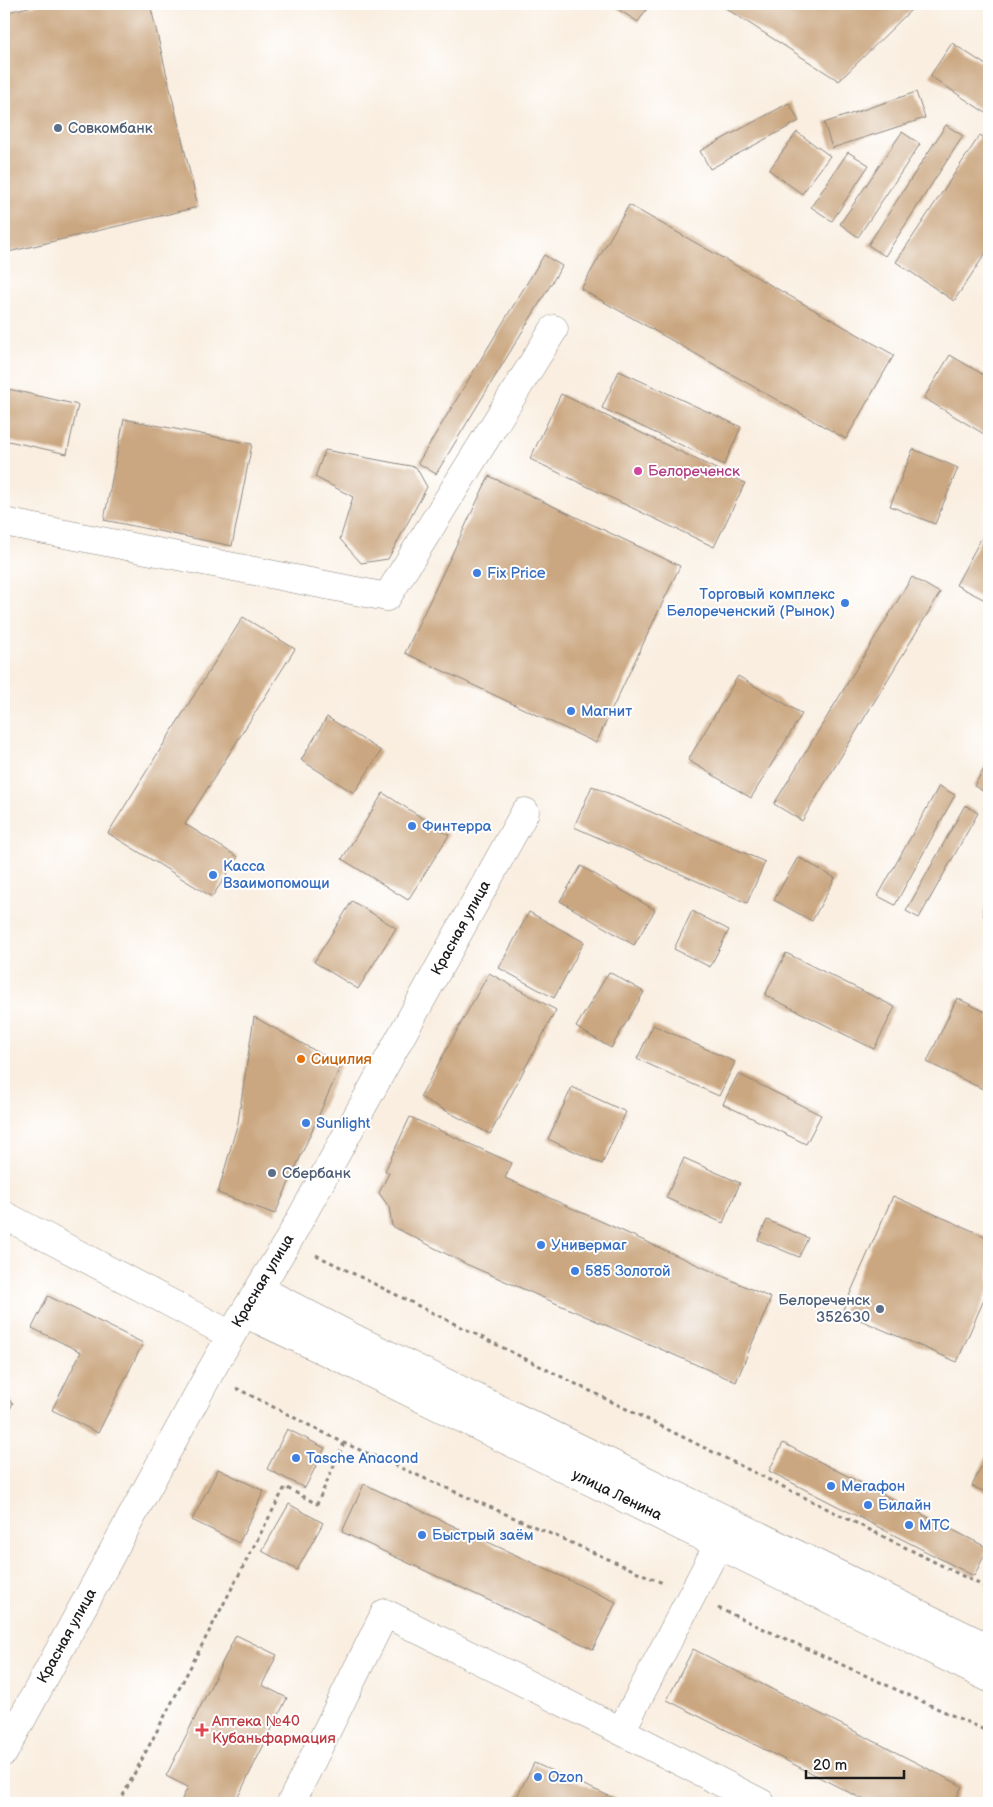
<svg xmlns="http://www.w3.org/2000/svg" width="993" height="1807" font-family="'Balsamiq Sans',sans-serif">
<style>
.building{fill:#cba781}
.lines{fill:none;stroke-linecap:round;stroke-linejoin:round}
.minor-casing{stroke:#8a857e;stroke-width:29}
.path{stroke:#8a857e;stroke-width:3;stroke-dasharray:4 4;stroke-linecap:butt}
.minor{stroke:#fff;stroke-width:28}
.service-dot{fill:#5c6f8a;stroke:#fff;stroke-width:2}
.hotel-dot{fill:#d1479c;stroke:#fff;stroke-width:2}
.shop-dot{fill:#3f7fe0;stroke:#fff;stroke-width:2}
.food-dot{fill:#e8710a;stroke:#fff;stroke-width:2}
.health-dot{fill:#e0444e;stroke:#fff;stroke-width:2}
.labels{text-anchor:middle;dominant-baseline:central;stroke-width:4;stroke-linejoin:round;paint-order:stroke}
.service-label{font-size:15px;fill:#4e5e75;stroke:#fff;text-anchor:start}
.hotel-label{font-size:15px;fill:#b23c85;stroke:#fff;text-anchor:start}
.shop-label{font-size:15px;fill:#366cbe;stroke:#fff;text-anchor:start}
.street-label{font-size:15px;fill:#1c1c1c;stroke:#fff}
.food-label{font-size:15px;fill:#c56008;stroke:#fff;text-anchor:start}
.health-label{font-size:15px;fill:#be3a42;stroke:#fff;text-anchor:start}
</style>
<rect width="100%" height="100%" fill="#fff"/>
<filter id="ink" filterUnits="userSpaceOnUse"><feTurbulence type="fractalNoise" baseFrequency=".02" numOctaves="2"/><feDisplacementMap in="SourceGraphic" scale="10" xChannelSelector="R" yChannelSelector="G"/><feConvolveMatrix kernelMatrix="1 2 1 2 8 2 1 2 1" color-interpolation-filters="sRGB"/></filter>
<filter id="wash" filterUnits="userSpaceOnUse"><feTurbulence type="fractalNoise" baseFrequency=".0096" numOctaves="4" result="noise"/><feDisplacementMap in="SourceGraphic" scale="20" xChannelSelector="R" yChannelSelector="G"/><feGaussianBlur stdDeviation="1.12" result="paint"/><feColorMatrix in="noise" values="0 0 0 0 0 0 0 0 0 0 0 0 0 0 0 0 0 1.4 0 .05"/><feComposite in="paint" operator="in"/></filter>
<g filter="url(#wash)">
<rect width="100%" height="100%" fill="#f9eee0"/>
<g id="blocks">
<!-- building -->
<path class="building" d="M 41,4 L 150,4 L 198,207 L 4,253 L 4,13 Z
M 610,4 L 650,4 L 638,22 Z
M 719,4 L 917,4 L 839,81 Z
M 952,43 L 989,67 L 989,115 L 930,76 Z
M 916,92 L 925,118 L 832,148 L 824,123 Z
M 789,103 L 799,121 L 710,169 L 700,151 Z
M 946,125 L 963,136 L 885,256 L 868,245 Z
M 797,132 L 830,156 L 802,194 L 769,170 Z
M 902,132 L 920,144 L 858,237 L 840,224 Z
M 980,135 L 989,142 L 989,248 L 954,301 L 896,262 Z
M 848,152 L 869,165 L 832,221 L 811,207 Z
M 629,205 L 894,355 L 846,439 L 581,289 Z
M 544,255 L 562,266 L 436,474 L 418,463 Z
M 950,355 L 989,378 L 989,437 L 924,398 Z
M 619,371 L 741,427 L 724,465 L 602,408 Z
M 4,388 L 78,405 L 67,454 L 4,440 Z
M 561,394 L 745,483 L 714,547 L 530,459 Z
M 124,419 L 252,444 L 232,546 L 104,520 Z
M 913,449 L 958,468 L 935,524 L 890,506 Z
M 325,450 L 416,467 L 427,487 L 388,559 L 361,563 L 340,539 L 353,497 L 315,477 Z
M 489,476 L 680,566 L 596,743 L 405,653 Z
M 989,524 L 989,597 L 987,601 L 956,585 Z
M 912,577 L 940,593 L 802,821 L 774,804 Z
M 243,617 L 295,649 L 185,824 L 238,857 L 212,897 L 108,833 Z
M 738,676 L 802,714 L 751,798 L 688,760 Z
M 327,717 L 381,751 L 354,793 L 301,760 Z
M 989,760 L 989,785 L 985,792 L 974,786 Z
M 592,786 L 765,862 L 747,903 L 574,827 Z
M 939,786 L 955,795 L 895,905 L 878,896 Z
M 383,793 L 449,835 L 408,900 L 342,859 Z
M 965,805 L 978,813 L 919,918 L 906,911 Z
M 798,857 L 835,878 L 812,921 L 774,900 Z
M 581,866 L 655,910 L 634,945 L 560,901 Z
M 352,901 L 396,928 L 358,989 L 314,962 Z
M 989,903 L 989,919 L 983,915 Z
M 692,911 L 729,930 L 710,967 L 674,949 Z
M 529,912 L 584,942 L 554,998 L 499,968 Z
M 786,953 L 895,1007 L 874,1049 L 765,995 Z
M 609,972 L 644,992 L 611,1048 L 576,1027 Z
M 489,973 L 556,1010 L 490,1134 L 420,1097 Z
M 957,998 L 989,1014 L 989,1092 L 927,1062 Z
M 254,1017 L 341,1065 L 275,1214 L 218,1193 L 238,1122 Z
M 653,1025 L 735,1062 L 719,1096 L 637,1059 Z
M 738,1074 L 821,1115 L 806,1144 L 723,1104 Z
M 572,1087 L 626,1112 L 602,1164 L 548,1139 Z
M 410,1117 L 512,1163 L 505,1178 L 771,1298 L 736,1382 L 466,1264 L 392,1226 L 389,1207 L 379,1193 L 389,1173 L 385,1171 Z
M 684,1158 L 740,1183 L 723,1223 L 666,1198 Z
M 893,1196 L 989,1238 L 989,1288 L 957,1362 L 842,1312 Z
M 767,1220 L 808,1238 L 799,1257 L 758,1240 Z
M 48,1296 L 143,1343 L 98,1433 L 52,1410 L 81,1352 L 32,1328 Z
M 4,1398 L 13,1403 L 4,1421 Z
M 287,1429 L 325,1448 L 305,1488 L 267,1469 Z
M 783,1443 L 988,1548 L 974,1576 L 769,1471 Z
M 989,1451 L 989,1494 L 972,1486 Z
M 218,1469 L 264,1491 L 239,1543 L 192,1520 Z
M 364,1484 L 616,1602 L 593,1649 L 342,1532 Z
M 289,1504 L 323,1523 L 297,1570 L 262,1551 Z
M 236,1635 L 277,1655 L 262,1685 L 287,1698 L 235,1803 L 180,1803 L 188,1787 L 166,1776 Z
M 693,1649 L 962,1786 L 954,1803 L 870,1803 L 667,1700 Z
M 534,1763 L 625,1803 L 514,1803 Z"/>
</g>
</g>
<g filter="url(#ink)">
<use href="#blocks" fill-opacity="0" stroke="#8a857e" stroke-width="1"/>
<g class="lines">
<defs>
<path id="minor" d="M 4,522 L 387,597 L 554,329
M 4,1215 L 231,1335
M 259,1289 L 350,1336 L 989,1648
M 244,1313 L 340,1358 L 989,1678
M 718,1545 L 621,1731 L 761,1803
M 4,1752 L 209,1374 L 244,1313 L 288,1241 L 525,812
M 291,1803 L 385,1613 L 621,1731"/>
</defs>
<!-- minor casing -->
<use href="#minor" class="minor-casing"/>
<!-- path -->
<path class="path" d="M 316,1255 L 989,1589
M 236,1388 L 344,1443 L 665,1584
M 718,1608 L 989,1732
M 119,1803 L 285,1487 L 317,1504 L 344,1443"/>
<!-- minor -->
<use href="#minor" class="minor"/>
</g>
</g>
<!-- markers -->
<g class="service-dot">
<circle cx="58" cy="128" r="5"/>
<circle cx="272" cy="1173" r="5"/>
<circle cx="880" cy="1309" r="5"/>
</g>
<circle class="hotel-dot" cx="638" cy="471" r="5"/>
<g class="shop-dot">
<circle cx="477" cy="573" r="5"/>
<circle cx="845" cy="603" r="5"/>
<circle cx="571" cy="711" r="5"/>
<circle cx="412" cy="826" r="5"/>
<circle cx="213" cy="875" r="5"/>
<circle cx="306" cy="1123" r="5"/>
<circle cx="541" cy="1245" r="5"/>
<circle cx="575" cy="1271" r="5"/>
<circle cx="296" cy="1458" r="5"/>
<circle cx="831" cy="1486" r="5"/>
<circle cx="868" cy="1505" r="5"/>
<circle cx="909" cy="1525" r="5"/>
<circle cx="422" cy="1535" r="5"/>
<circle cx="538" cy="1777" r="5"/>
</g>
<circle class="food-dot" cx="301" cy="1059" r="5"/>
<path class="health-dot" d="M199.5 1722.5h5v5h5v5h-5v5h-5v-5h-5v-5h5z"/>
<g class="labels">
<!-- service labels -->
<g class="service-label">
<text x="68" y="128">Совкомбанк</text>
<text x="282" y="1173">Сбербанк</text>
<text x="870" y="1300" text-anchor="end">Белореченск<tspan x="870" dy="17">352630</tspan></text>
</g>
<!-- hotel labels -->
<g class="hotel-label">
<text x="648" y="471">Белореченск</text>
</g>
<!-- shop labels -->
<g class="shop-label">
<text x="487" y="573">Fix Price</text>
<text x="835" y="594" text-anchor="end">Торговый комплекс<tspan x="835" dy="17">Белореченский (Рынок)</tspan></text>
<text x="581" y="711">Магнит</text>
<text x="422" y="826">Финтерра</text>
<text x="223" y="866">Касса<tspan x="223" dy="17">Взаимопомощи</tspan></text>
<text x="316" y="1123">Sunlight</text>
<text x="551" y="1245">Универмаг</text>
<text x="585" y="1271">585 Золотой</text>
<text x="306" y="1458">Tasche Anacond</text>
<text x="841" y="1486">Мегафон</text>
<text x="878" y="1505">Билайн</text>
<text x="919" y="1525">МТС</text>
<text x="432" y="1535">Быстрый заём</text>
<text x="548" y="1777">Ozon</text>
</g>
<!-- street labels -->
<g class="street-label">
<text transform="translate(461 928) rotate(-61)">Красная улица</text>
<text transform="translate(263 1281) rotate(-59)">Красная улица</text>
<text transform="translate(617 1495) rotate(26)">улица Ленина</text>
<text transform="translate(67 1636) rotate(-61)">Красная улица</text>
</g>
<!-- food labels -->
<g class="food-label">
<text x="311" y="1059">Сицилия</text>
</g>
<!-- health labels -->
<g class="health-label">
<text x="212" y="1721">Аптека №40<tspan x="212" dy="17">Кубаньфармация</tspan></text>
</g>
</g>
<!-- margin -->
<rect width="993" height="1807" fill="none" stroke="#fff" stroke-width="20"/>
<!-- scale -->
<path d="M806 1770v8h98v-8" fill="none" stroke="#1c1c1c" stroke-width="2.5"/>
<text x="813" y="1770" font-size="15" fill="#1c1c1c" stroke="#ffffff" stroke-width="4" paint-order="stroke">20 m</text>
</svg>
